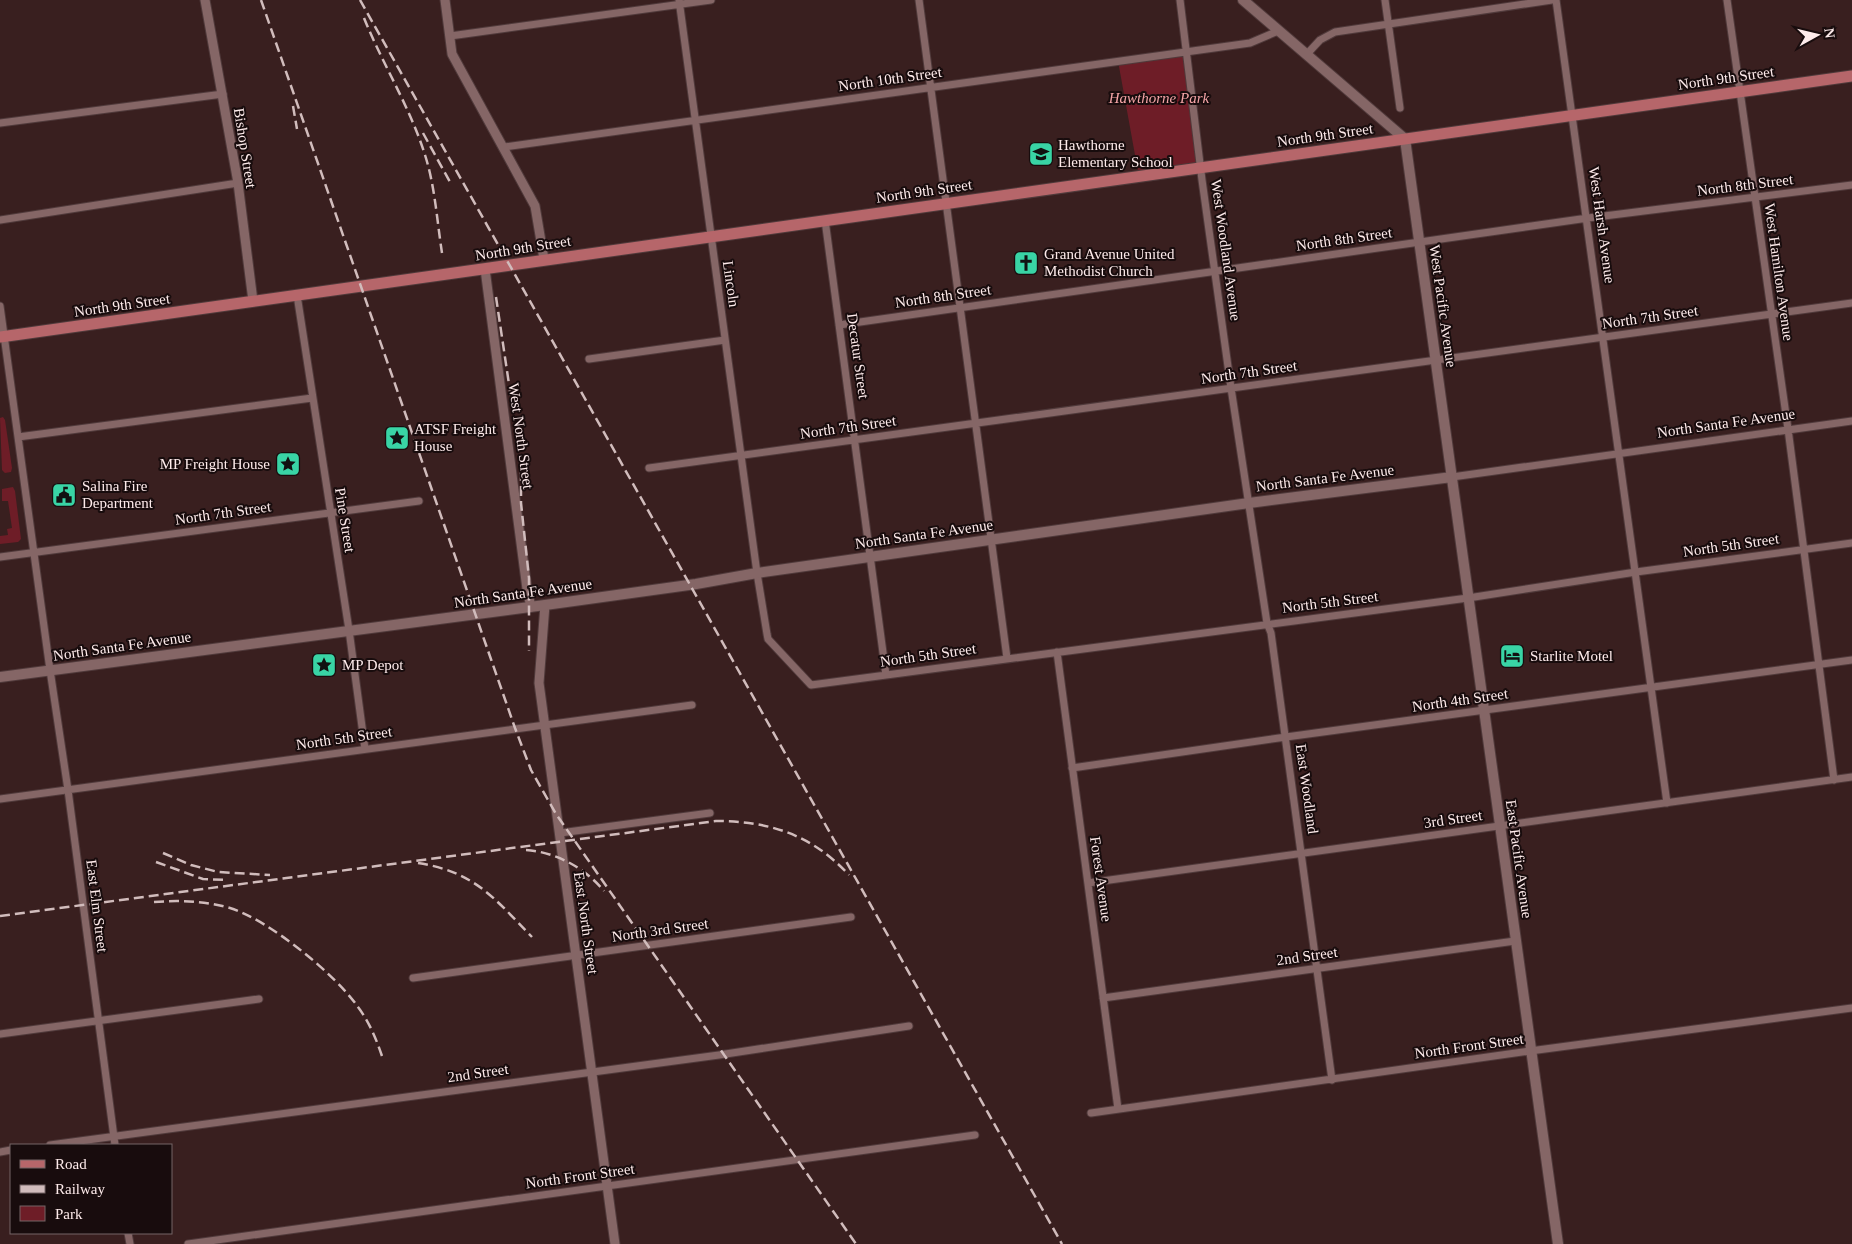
<svg xmlns="http://www.w3.org/2000/svg" width="1852" height="1244" font-family="Georgia,serif">
<style>
.green{fill:#6e1d27}
.lines{fill:none;stroke-linecap:round;stroke-linejoin:round}
.minor-casing{stroke:#503a3b;stroke-width:9}
.tertiary-casing{stroke:#503a3b;stroke-width:11}
.secondary-casing{stroke:#503a3b;stroke-width:12}
.primary-casing{stroke:#503a3b;stroke-width:13}
.minor{stroke:#856666;stroke-width:7}
.tertiary{stroke:#856666;stroke-width:9}
.secondary{stroke:#856666;stroke-width:10}
.primary{stroke:#b6666a;stroke-width:11}
.rail{stroke:#d1bcbc;stroke-width:2.5;stroke-dasharray:10 5;stroke-linecap:butt}
.labels{text-anchor:middle;dominant-baseline:central;stroke-width:4;stroke-linejoin:round;paint-order:stroke}
.street-label{font-size:15px;fill:#feebeb;stroke:#180c0d}
.park-label{font-size:15px;font-style:italic;fill:#f5a5a7;stroke:#180c0d}
.poi-label{font-size:15px;fill:#feebeb;stroke:#180c0d;text-anchor:start}
</style>
<rect width="100%" height="100%" fill="#391f1f"/>
<!-- green -->
<path class="green" d="M 1186,51 L 1201,169 L 1139,177 L 1118,61 Z
M 3,417 L 5,420 L 12,468 L 11,472 L 5,473 L 2,470 L 0,418 Z
M 13,487 L 15,491 L 21,539 L 18,542 L 0,544 L 0,536 L 8,535 L 7,529 L 12,528 L 8,501 L 2,501 L 2,489 Z"/>
<g class="lines">
<defs>
<path id="minor" d="M 679,0 L 757,573 L 767,634 L 768,639 L 811,685 L 1468,598 L 1636,572 L 1852,543
M 919,0 L 1007,658
M 1180,0 L 1202,180 L 1231,388 L 1267,623 L 1271,633 L 1332,1080
M 1385,0 L 1400,108
M 1556,0 L 1667,803
M 1727,0 L 1788,429 L 1834,780
M 450,36 L 711,0
M 1307,54 L 1320,40 L 1335,32 L 1552,0
M 0,123 L 223,94
M 504,147 L 1250,43 L 1278,31
M 0,220 L 238,183
M 825,220 L 886,675
M 297,295 L 349,630 L 365,749
M 0,306 L 50,670 L 68,790 L 115,1145
M 839,325 L 1588,218 L 1852,185
M 589,359 L 725,340
M 18,437 L 312,398
M 649,468 L 1852,303
M 1452,477 L 1852,421
M 0,557 L 419,501
M 1057,652 L 1118,1109
M 1072,768 L 1286,737 L 1852,660
M 0,799 L 692,705
M 560,833 L 710,813
M 1088,883 L 1852,777
M 413,978 L 851,917
M 1103,998 L 1515,941
M 0,1034 L 259,999
M 1091,1113 L 1530,1051 L 1852,1008
M 50,1145 L 719,1055 L 909,1026
M 0,1152 L 11,1150
M 128,1233 L 130,1244
M 188,1244 L 975,1135"/>
<path id="tertiary" d="M 205,0 L 238,183 L 253,301
M 445,0 L 452,54 L 535,206 L 544,259
M 485,269 L 527,589 L 531,607
M 545,605 L 539,683 L 615,1244"/>
<path id="secondary" d="M 1243,0 L 1405,139 L 1558,1244
M 0,677 L 545,605 L 696,584 L 757,573 L 1249,503 L 1452,477"/>
<path id="primary" d="M 0,337 L 1852,76"/>
</defs>
<!-- minor casing -->
<use href="#minor" class="minor-casing"/>
<!-- tertiary casing -->
<use href="#tertiary" class="tertiary-casing"/>
<!-- secondary casing -->
<use href="#secondary" class="secondary-casing"/>
<!-- primary casing -->
<use href="#primary" class="primary-casing"/>
<!-- minor -->
<use href="#minor" class="minor"/>
<!-- tertiary -->
<use href="#tertiary" class="tertiary"/>
<!-- secondary -->
<use href="#secondary" class="secondary"/>
<!-- primary -->
<use href="#primary" class="primary"/>
<!-- rail -->
<path class="rail" d="M 261,0 L 515,728 L 531,770 L 556,814 L 856,1244
M 360,0 L 1062,1244
M 364,18 C 383,65 410,107 425,155 C 435,186 437,221 442,253
M 293,106 L 297,129
M 423,133 L 450,182
M 496,297 L 513,411
M 521,426 L 521,503 L 529,578 L 529,651
M 526,850 C 556,852 585,868 604,891
M 163,853 L 191,865 L 218,872 L 270,875
M 156,862 L 203,879 L 226,880
M 418,863 C 475,872 494,898 532,937
M 154,902 C 180,900 205,901 230,908 C 269,920 335,974 358,1007 C 370,1023 377,1041 383,1059
M 0,916 L 716,821 C 770,821 812,835 849,875"/>
</g>
<!-- icons -->
<defs>
<symbol id="school-square" viewBox="-11 -11 22 22"><rect x="-9" y="-9" width="18" height="18" rx="4" fill="#39d4a5" stroke="#180c0d"/><path d="M0-5L7-2L0 1L-7-2ZM-4 1L0 2.5L4 1V4Q0 6-4 4Z" fill="#111"/></symbol>
<symbol id="church-square" viewBox="-11 -11 22 22"><rect x="-9" y="-9" width="18" height="18" rx="4" fill="#39d4a5" stroke="#180c0d"/><path d="M-1.2-6h2.4v3.5h3.3v2.4h-3.3V6h-2.4V-.1h-3.3v-2.4h3.3Z" fill="#111"/></symbol>
<symbol id="sight-square" viewBox="-11 -11 22 22"><rect x="-9" y="-9" width="18" height="18" rx="4" fill="#39d4a5" stroke="#180c0d"/><path d="M0-6L1.8-2.2L6-1.7L2.9 1.2L3.7 5.4L0 3.3L-3.7 5.4L-2.9 1.2L-6-1.7L-1.8-2.2Z" fill="#111"/></symbol>
<symbol id="civic-square" viewBox="-11 -11 22 22"><rect x="-9" y="-9" width="18" height="18" rx="4" fill="#39d4a5" stroke="#180c0d"/><path d="M-.6-6.5H3V-4.5H.6V-3L4-1V1h2V6H-6V1h2V-1L-.6-3ZM-1.2 2.5V6h2.4V2.5Z" fill="#111"/></symbol>
<symbol id="hotel-square" viewBox="-11 -11 22 22"><rect x="-9" y="-9" width="18" height="18" rx="4" fill="#39d4a5" stroke="#180c0d"/><path d="M-6-4.5h1.5V1H6V5H4.5V3h-9V5H-6ZM-4 0a1.8 1.8 0 1 1 3.6 0ZM.5 0V-2.5h3Q6-2.5 6 0Z" fill="#111"/></symbol>
</defs>
<g fill-rule="evenodd">
<use href="#school-square" x="1027" y="140" width="28" height="28"/>
<use href="#church-square" x="1012" y="249" width="28" height="28"/>
<use href="#sight-square" x="383" y="424" width="28" height="28"/>
<use href="#sight-square" x="274" y="450" width="28" height="28"/>
<use href="#civic-square" x="50" y="481" width="28" height="28"/>
<use href="#hotel-square" x="1498" y="642" width="28" height="28"/>
<use href="#sight-square" x="310" y="651" width="28" height="28"/>
</g>
<g class="labels">
<!-- street labels -->
<g class="street-label">
<text transform="translate(1726 78) rotate(-8)">North 9th Street</text>
<text transform="translate(890 79) rotate(-8)">North 10th Street</text>
<text transform="translate(1325 135) rotate(-8)">North 9th Street</text>
<text transform="translate(245 148) rotate(81)">Bishop Street</text>
<text transform="translate(1745 185) rotate(-7)">North 8th Street</text>
<text transform="translate(924 191) rotate(-8)">North 9th Street</text>
<text transform="translate(1602 225) rotate(82)">West Harsh Avenue</text>
<text transform="translate(1344 239) rotate(-8)">North 8th Street</text>
<text transform="translate(523 248) rotate(-9)">North 9th Street</text>
<text transform="translate(1226 250) rotate(82)">West Woodland Avenue</text>
<text transform="translate(1779 272) rotate(82)">West Hamilton Avenue</text>
<text transform="translate(731 284) rotate(82)">Lincoln</text>
<text transform="translate(943 296) rotate(-8)">North 8th Street</text>
<text transform="translate(122 305) rotate(-8)">North 9th Street</text>
<text transform="translate(1443 306) rotate(82)">West Pacific Avenue</text>
<text transform="translate(1650 317) rotate(-8)">North 7th Street</text>
<text transform="translate(858 356) rotate(82)">Decatur Street</text>
<text transform="translate(1249 372) rotate(-8)">North 7th Street</text>
<text transform="translate(1726 423) rotate(-8)">North Santa Fe Avenue</text>
<text transform="translate(848 427) rotate(-8)">North 7th Street</text>
<text transform="translate(521 436) rotate(82)">West North Street</text>
<text transform="translate(1325 478) rotate(-7)">North Santa Fe Avenue</text>
<text transform="translate(223 513) rotate(-8)">North 7th Street</text>
<text transform="translate(345 520) rotate(81)">Pine Street</text>
<text transform="translate(924 534) rotate(-8)">North Santa Fe Avenue</text>
<text transform="translate(1731 545) rotate(-8)">North 5th Street</text>
<text transform="translate(523 593) rotate(-8)">North Santa Fe Avenue</text>
<text transform="translate(1330 602) rotate(-7)">North 5th Street</text>
<text transform="translate(122 646) rotate(-8)">North Santa Fe Avenue</text>
<text transform="translate(928 655) rotate(-8)">North 5th Street</text>
<text transform="translate(1460 700) rotate(-8)">North 4th Street</text>
<text transform="translate(344 738) rotate(-8)">North 5th Street</text>
<text transform="translate(1307 789) rotate(82)">East Woodland</text>
<text transform="translate(1453 819) rotate(-8)">3rd Street</text>
<text transform="translate(1519 859) rotate(82)">East Pacific Avenue</text>
<text transform="translate(1101 879) rotate(82)">Forest Avenue</text>
<text transform="translate(97 906) rotate(83)">East Elm Street</text>
<text transform="translate(586 923) rotate(82)">East North Street</text>
<text transform="translate(660 930) rotate(-8)">North 3rd Street</text>
<text transform="translate(1307 956) rotate(-8)">2nd Street</text>
<text transform="translate(1469 1046) rotate(-8)">North Front Street</text>
<text transform="translate(478 1073) rotate(-8)">2nd Street</text>
<text transform="translate(580 1176) rotate(-8)">North Front Street</text>
</g>
<!-- park labels -->
<g class="park-label">
<text x="1159" y="98">Hawthorne Park</text>
</g>
<!-- poi labels -->
<g class="poi-label">
<text x="1058" y="145">Hawthorne<tspan x="1058" dy="17">Elementary School</tspan></text>
<text x="1044" y="254">Grand Avenue United<tspan x="1044" dy="17">Methodist Church</tspan></text>
<text x="414" y="429">ATSF Freight<tspan x="414" dy="17">House</tspan></text>
<text x="270" y="464" text-anchor="end">MP Freight House</text>
<text x="82" y="486">Salina Fire<tspan x="82" dy="17">Department</tspan></text>
<text x="1530" y="656">Starlite Motel</text>
<text x="342" y="665">MP Depot</text>
</g>
</g>
<!-- legend -->
<rect x="10" y="1144" width="162" height="90" fill="#180c0d" stroke="#746566"/>
<rect x="20" y="1160" width="25" height="8" fill="#b6666a" stroke="#746566"/>
<text x="55" y="1169" font-size="15" fill="#feebeb">Road</text>
<rect x="20" y="1185" width="25" height="8" fill="#d1bcbc" stroke="#746566"/>
<text x="55" y="1194" font-size="15" fill="#feebeb">Railway</text>
<rect x="20" y="1206" width="25" height="15" fill="#6e1d27" stroke="#746566"/>
<text x="55" y="1219" font-size="15" fill="#feebeb">Park</text>
<!-- north arrow -->
<g transform="translate(1817 35) rotate(82)" stroke="#180c0d" stroke-width="4" paint-order="stroke">
<path d="M0-4L9 19L0 12L-9 19Z" fill="#feebeb"/>
<text y="-8" font-size="14" font-weight="bold" text-anchor="middle" fill="#feebeb">N</text>
</g>
</svg>
